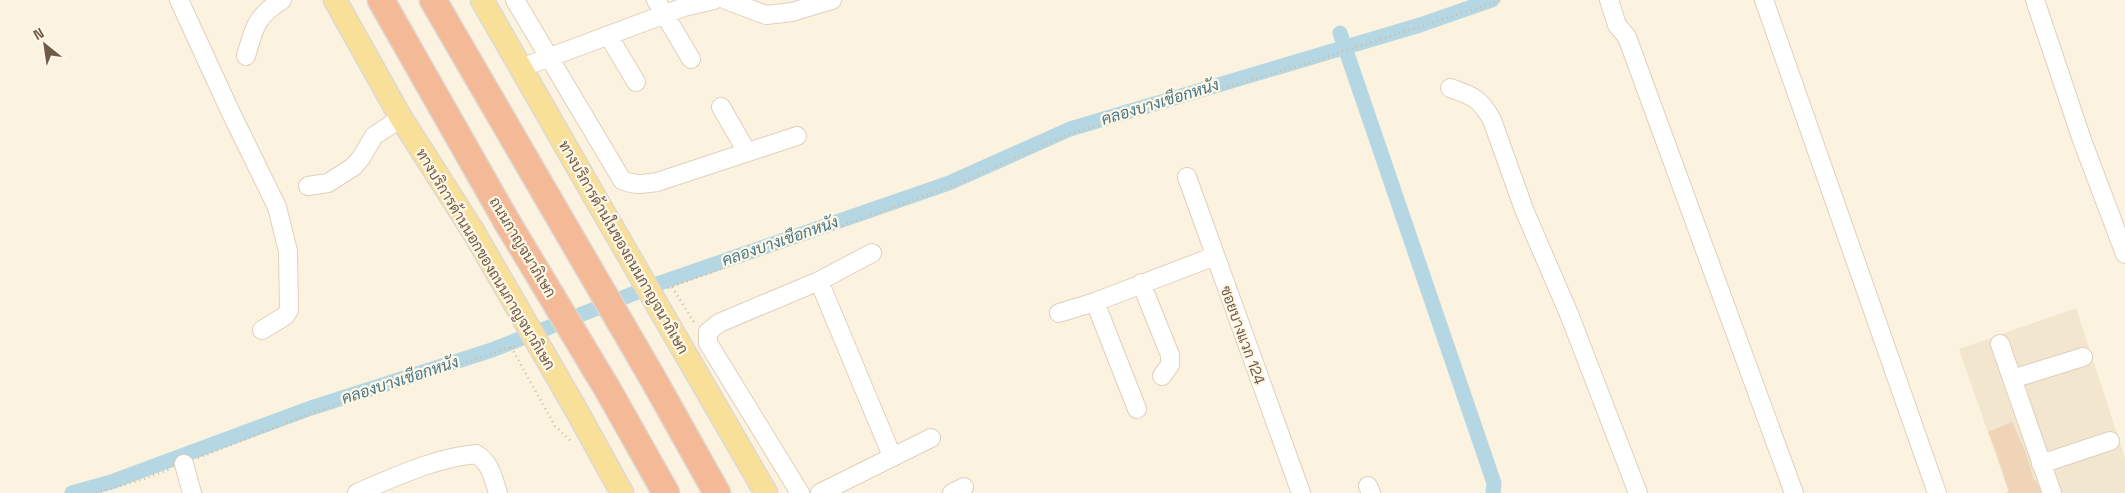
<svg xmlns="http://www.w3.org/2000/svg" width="2125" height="493" font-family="'Space Grotesk',Sarabun,sans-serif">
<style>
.residential{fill:#f2e6ce}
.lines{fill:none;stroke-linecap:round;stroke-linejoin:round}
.canal{stroke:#b5d7e3;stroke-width:15}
.building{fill:#f0d4b8}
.minor-casing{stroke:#dfd0bc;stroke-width:20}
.major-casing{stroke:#ddd8d3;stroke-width:25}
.highway-casing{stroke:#ddd8d3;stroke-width:29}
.path{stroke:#d4b89c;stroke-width:2.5;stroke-dasharray:1 4;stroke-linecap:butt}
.minor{stroke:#fff;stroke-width:18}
.major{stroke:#f9e099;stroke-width:22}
.highway{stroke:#f4ba97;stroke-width:26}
.major-bridge-casing{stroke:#ddd8d3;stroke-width:25;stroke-linecap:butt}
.highway-bridge-casing{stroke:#ddd8d3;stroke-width:29;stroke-linecap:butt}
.major-bridge{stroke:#f9e099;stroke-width:22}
.highway-bridge{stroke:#f4ba97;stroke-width:26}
.labels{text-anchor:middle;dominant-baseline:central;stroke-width:4.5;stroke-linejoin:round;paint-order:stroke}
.street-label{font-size:15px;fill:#705b48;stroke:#fff7e5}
.water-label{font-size:16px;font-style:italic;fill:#46788a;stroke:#fff7e5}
</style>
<rect width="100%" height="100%" fill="#fbf3df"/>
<!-- residential -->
<path class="residential" d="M 2076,308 L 2125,458 L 2125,493 L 2009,493 L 1959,349 Z"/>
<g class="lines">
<!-- canal -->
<path class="canal" d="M 1340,33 L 1494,483 L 1493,493
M 72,493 L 111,482 L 311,408 L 492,350 L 660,283 L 949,183 L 1070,129 L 1420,25 L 1492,0"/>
</g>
<!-- building -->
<path class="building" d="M 2012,422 L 2026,453 L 2034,481 L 2036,480 L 2041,493 L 2005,493 L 2009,492 L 1996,451 L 1988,432 Z"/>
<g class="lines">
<defs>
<path id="minor" d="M 179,0 L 231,113 L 277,207 L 288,251 L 289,310 L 285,316 L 262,330
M 515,0 L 622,180 C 635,186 644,184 657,182 L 797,136
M 656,0 L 691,59
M 726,0 L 766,15 L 792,12 L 832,0
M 1609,0 L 1617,25 L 1627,37 L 1794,493
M 1764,0 L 1937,493
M 2035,0 L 2082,140 L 2125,254
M 608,35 L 636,82
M 246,56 C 254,28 256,16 282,0
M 521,68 L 684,7 L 714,0
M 1450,88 C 1473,96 1480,98 1492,120 L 1525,212 L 1569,314 L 1638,493
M 721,107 L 747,152
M 1187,177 L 1301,493
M 308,186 L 328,183 L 353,167 L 361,158 L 374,136 L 401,118
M 819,281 L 892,456
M 1141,283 L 1170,355 L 1170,365 L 1162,376
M 1095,302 L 1137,409
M 1059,313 L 1095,302 L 1215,256
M 2000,344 L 2052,493
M 2012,379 L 2083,357
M 184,464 L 192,493
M 2041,464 L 2110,441
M 1368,486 L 1371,493
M 357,493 C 395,477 434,458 476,454 C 491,463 493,478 498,493
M 800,493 L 708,343 L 708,332 L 719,323 L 819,281 L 872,253
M 820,493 L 931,438
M 952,493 L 964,487"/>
<path id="major" d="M 335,0 L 401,118 L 473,231
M 482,0 L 593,194
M 689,360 L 766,493
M 574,406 L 622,493"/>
<path id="highway" d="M 381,0 L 507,222
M 433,0 L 552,205
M 652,377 L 717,493
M 608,390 L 666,493"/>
</defs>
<!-- minor casing -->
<use href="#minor" class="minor-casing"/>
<!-- major casing -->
<use href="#major" class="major-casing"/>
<!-- highway casing -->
<use href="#highway" class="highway-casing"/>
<!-- path -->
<path class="path" d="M 672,287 L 695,324
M 668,288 L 952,186 L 1069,134 L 1311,62 L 1502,0
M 511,347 L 555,426 L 572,442
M 198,458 L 311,413 L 518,345
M 96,493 L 144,479 L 170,469"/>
<!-- minor -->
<use href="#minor" class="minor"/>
<!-- major -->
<use href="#major" class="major"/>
<!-- highway -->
<use href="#highway" class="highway"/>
<defs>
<path id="major-bridge" d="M 593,194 L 689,360
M 473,231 L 574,406"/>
<path id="highway-bridge" d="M 552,205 L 652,377
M 507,222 L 608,390"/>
</defs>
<!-- major-bridge casing -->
<use href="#major-bridge" class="major-bridge-casing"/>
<!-- highway-bridge casing -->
<use href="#highway-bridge" class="highway-bridge-casing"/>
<!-- major-bridge -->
<use href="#major-bridge" class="major-bridge"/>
<!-- highway-bridge -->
<use href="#highway-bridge" class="highway-bridge"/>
</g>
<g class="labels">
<!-- street labels -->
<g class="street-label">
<text transform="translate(523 247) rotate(59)">ถนนกาญจนาภิเษก</text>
<text transform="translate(624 247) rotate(60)">ทางบริการด้านในของถนนกาญจนาภิเษก</text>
<text transform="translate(486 259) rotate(59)">ทางบริการด้านนอกของถนนกาญจนาภิเษก</text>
<text transform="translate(1243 335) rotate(70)">ซอยบางแวก 124</text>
</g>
<!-- water labels -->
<g class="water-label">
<text transform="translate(1160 102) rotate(-17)">คลองบางเชือกหนัง</text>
<text transform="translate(780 241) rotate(-19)">คลองบางเชือกหนัง</text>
<text transform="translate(400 380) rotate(-18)">คลองบางเชือกหนัง</text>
</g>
</g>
<!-- north arrow -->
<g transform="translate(45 45) rotate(330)" stroke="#fff7e5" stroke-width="4" paint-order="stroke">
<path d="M0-4L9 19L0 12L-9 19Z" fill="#705b48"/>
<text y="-8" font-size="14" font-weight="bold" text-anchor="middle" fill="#705b48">N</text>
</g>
</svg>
